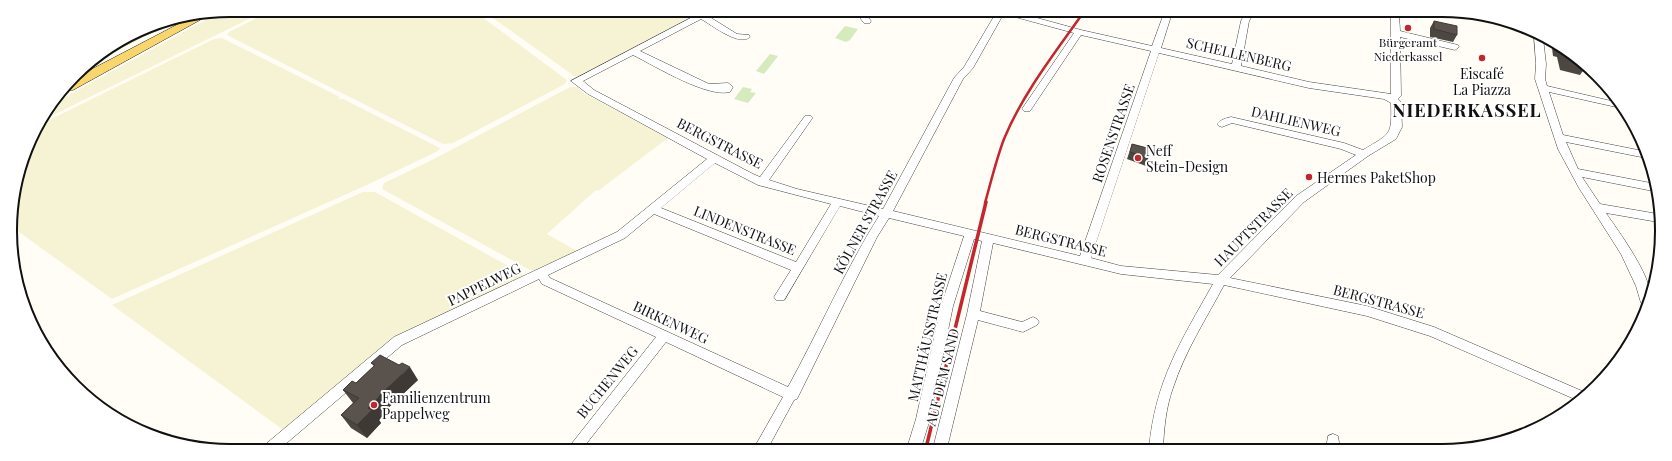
<svg xmlns="http://www.w3.org/2000/svg" width="1672" height="461" font-family="'Playfair Display',serif">
<style>
.farmland{fill:#f6f3d4}
.green{fill:#d5ebbd}
.lines{fill:none;stroke-linecap:round;stroke-linejoin:round}
.minor-casing{stroke:#444;stroke-width:1}
.major-casing{stroke:#222;stroke-width:1}
.minor{fill:#fff;fill-rule:evenodd}
.major{fill:#f9d66b;fill-rule:evenodd}
.rail-far1{stroke:#c4262e;stroke-width:2.5}
.rail{stroke:#c4262e;stroke-width:3.5}
.wall{fill:#4d4742}
.shaded-wall{fill:#3f3936}
.building{fill:#5a524d;stroke:#3f3936}
.poi-dot{fill:#c4262e;stroke:#fff;stroke-width:1.5}
.labels{text-anchor:middle;dominant-baseline:central;stroke-width:4;stroke-linejoin:round;paint-order:stroke}
.far-poi-label{font-size:12px;fill:#111;stroke:#fff}
.street-label{font-size:14px;fill:#111;stroke:#fff}
.poi-label{font-size:14px;fill:#111;stroke:#fff;text-anchor:start}
.district-label{font-size:18px;font-weight:bold;letter-spacing:1px;fill:#111;stroke:#fff}
.rim{fill:none;stroke:#111;stroke-width:2}
</style>
<rect width="100%" height="100%" fill="#fffdf5"/>
<!-- farmland -->
<path class="farmland" d="M 231,10 L 267,10 L 43,120 L 58,101 L 220,12 Z
M 272,10 L 474,11 L 567,80 L 565,84 L 453,143 L 443,144 L 227,35 L 229,32 Z
M 483,11 L 700,12 L 581,76 L 574,76 Z
M 174,21 L 81,70 L 85,65 L 146,27 Z
M 222,38 L 340,97 L 338,99 L 343,99 L 440,148 L 438,151 L 369,184 L 112,299 L 12,227 L 10,216 L 33,133 L 39,125 L 214,39 Z
M 570,87 L 577,87 L 585,94 L 668,138 L 598,191 L 596,190 L 547,234 L 577,251 L 537,270 L 530,270 L 382,189 L 384,183 L 434,159 Z
M 363,192 L 375,192 L 528,277 L 394,340 L 286,432 L 112,305 Z"/>
<!-- green -->
<path class="green" d="M 845,26 L 858,29 L 850,40 L 846,42 L 835,38 Z
M 770,54 L 778,56 L 764,74 L 756,71 Z
M 743,87 L 752,89 L 750,92 L 756,93 L 748,103 L 734,99 Z"/>
<g class="lines">
<defs>
<path id="minor" d="M 702,12 L 712,12 L 708,16 L 737,34 L 749,35 L 750,37 C 739,47 712,25 701,19 L 640,51 L 709,84 L 728,83 L 733,87 L 730,92 C 707,98 655,66 633,55 L 583,81 L 594,90 L 753,174 L 760,177 L 805,116 L 811,116 L 813,118 L 811,120 L 769,180 L 797,189 L 883,209 L 954,78 L 964,67 L 996,13 L 1004,13 L 973,68 L 963,79 L 893,211 L 1080,256 L 1151,51 L 1081,35 L 1030,111 L 1024,111 L 1022,109 L 1074,33 L 1008,15 L 1007,13 L 1019,13 L 1081,30 L 1152,46 L 1164,13 L 1172,13 L 1161,48 L 1232,64 L 1241,21 L 1245,13 L 1254,13 L 1249,21 L 1241,66 L 1309,82 L 1391,94 L 1391,14 L 1399,14 L 1400,31 L 1458,45 L 1459,47 L 1455,50 L 1400,37 L 1401,96 L 1398,99 L 1401,102 L 1402,127 L 1396,139 L 1368,156 L 1304,202 L 1230,278 L 1367,306 L 1434,327 L 1589,394 L 1579,401 L 1430,336 L 1367,316 L 1224,285 C 1206,319 1185,351 1173,388 C 1166,407 1164,428 1163,449 L 1149,449 C 1155,381 1181,341 1213,284 L 1121,274 L 993,243 L 980,311 L 1022,322 L 1033,317 L 1037,319 L 1039,322 L 1037,325 L 1023,332 L 978,320 L 947,448 L 933,448 L 967,314 L 982,241 L 974,239 L 953,306 L 930,419 L 921,448 L 907,448 L 916,419 L 941,306 L 964,236 L 889,218 L 877,237 L 797,399 L 794,400 L 768,448 L 754,448 L 783,397 L 666,342 L 583,448 L 569,447 L 656,337 L 542,284 L 539,279 L 402,345 L 282,447 L 265,447 L 267,443 L 394,337 L 617,232 L 707,159 L 588,94 L 571,81 ZM 1159,53 L 1309,88 L 1384,99 L 1391,103 C 1392,136 1391,133 1363,150 L 1344,143 L 1231,117 C 1226,118 1220,120 1217,124 L 1219,126 L 1222,127 L 1232,123 L 1341,149 L 1356,155 L 1296,196 L 1218,275 L 1121,266 L 1091,258 ZM 715,163 L 758,185 L 831,204 L 796,262 L 661,208 ZM 840,206 L 879,216 C 845,270 819,331 788,387 L 550,278 L 548,275 L 625,238 L 654,214 L 791,270 L 774,297 L 776,300 L 784,300 Z
M 858,12 L 867,12 L 866,14 L 871,21 L 870,23 L 864,23 L 857,14 Z
M 1534,35 L 1543,38 L 1546,64 L 1545,79 L 1547,86 L 1620,103 L 1625,109 L 1549,92 L 1563,135 L 1643,151 L 1646,158 L 1566,142 L 1578,169 L 1656,184 L 1658,192 L 1582,177 L 1600,204 L 1658,214 L 1658,222 L 1606,213 C 1619,232 1647,270 1650,292 C 1650,297 1647,303 1645,307 L 1641,303 L 1636,286 L 1621,254 L 1579,188 L 1558,149 L 1535,79 L 1536,64 Z
M 1333,434 L 1338,436 L 1340,449 L 1326,449 L 1328,436 Z"/>
<path id="major" d="M 209,15 L 73,90 L 65,90 L 75,78 L 188,19 Z"/>
</defs>
<!-- minor casing -->
<use href="#minor" class="minor-casing"/>
<!-- major casing -->
<use href="#major" class="major-casing"/>
<!-- minor -->
<use href="#minor" class="minor"/>
<!-- major -->
<use href="#major" class="major"/>
<!-- rail-far1 -->
<path class="rail-far1" d="M 985,203 C 991,182 996,160 1004,139 C 1023,93 1055,53 1083,13"/>
<!-- rail -->
<path class="rail" d="M 926,448 L 986,202"/>
</g>
<!-- wall -->
<path class="wall" d="M 1434,21 L 1457,35 L 1453,42 L 1430,37 L 1430,28 Z
M 1555,43 L 1564,47 L 1585,68 L 1580,75 L 1560,70 L 1557,57 L 1553,56 L 1552,48 Z
M 1132,144 L 1151,149 L 1146,166 L 1127,159 Z
M 371,363 L 418,380 L 388,408 L 389,410 L 379,420 L 381,423 L 367,438 L 351,428 L 341,415 L 353,403 L 343,390 L 356,383 L 374,366 Z"/>
<!-- shaded-wall -->
<path class="shaded-wall" d="M 410,367 L 418,380 L 388,408 L 389,410 L 379,420 L 381,423 L 367,438 L 357,425 L 368,408 L 379,396 Z"/>
<!-- building -->
<path class="building" d="M 1434,21 L 1457,26 L 1457,35 L 1434,29 Z
M 1569,52 L 1574,57 L 1570,56 Z
M 1132,144 L 1151,149 L 1148,158 L 1130,152 Z
M 380,355 L 399,365 L 402,363 L 410,367 L 379,396 L 380,396 L 368,408 L 372,410 L 357,425 L 341,415 L 359,398 L 343,390 L 352,381 L 356,383 L 375,365 L 371,363 Z"/>
<!-- markers -->
<g class="poi-dot">
<circle cx="1408" cy="28" r="4"/>
<circle cx="1482" cy="58" r="4"/>
<circle cx="1138" cy="158" r="4"/>
<circle cx="1309" cy="177" r="4"/>
<circle cx="374" cy="405" r="4"/>
</g>
<g class="labels">
<!-- far-poi labels -->
<g class="far-poi-label">
<text x="1408" y="42">Bürgeramt<tspan x="1408" dy="14">Niederkassel</tspan></text>
</g>
<!-- street labels -->
<g class="street-label">
<text transform="translate(1239 54) rotate(13)">SCHELLENBERG</text>
<text transform="translate(1296 121) rotate(13)">DAHLIENWEG</text>
<text transform="translate(1113 133) rotate(-71)">ROSENSTRASSE</text>
<text transform="translate(720 143) rotate(27)">BERGSTRASSE</text>
<text transform="translate(865 222) rotate(-61)">KÖLNER STRASSE</text>
<text transform="translate(1253 227) rotate(-45)">HAUPTSTRASSE</text>
<text transform="translate(745 230) rotate(22)">LINDENSTRASSE</text>
<text transform="translate(1061 240) rotate(14)">BERGSTRASSE</text>
<text transform="translate(484 284) rotate(-26)">PAPPELWEG</text>
<text transform="translate(1379 301) rotate(15)">BERGSTRASSE</text>
<text transform="translate(671 322) rotate(25)">BIRKENWEG</text>
<text transform="translate(927 337) rotate(-77)">MATTHÄUSSTRASSE</text>
<text transform="translate(942 377) rotate(-76)">AUF DEM SAND</text>
<text transform="translate(607 382) rotate(-51)">BUCHENWEG</text>
</g>
<!-- poi labels -->
<g class="poi-label">
<text x="1482" y="73" text-anchor="middle">Eiscafé<tspan x="1482" dy="16">La Piazza</tspan></text>
<text x="1146" y="150">Neff<tspan x="1146" dy="16">Stein-Design</tspan></text>
<text x="1317" y="177">Hermes PaketShop</text>
<text x="382" y="397">Familienzentrum<tspan x="382" dy="16">Pappelweg</tspan></text>
</g>
<!-- district labels -->
<g class="district-label">
<text x="1467" y="110">NIEDERKASSEL</text>
</g>
</g>
<!-- crop -->
<path d="M0 0H1672V461H0ZM230 17H1442A213 213 0 0 1 1655 230V231A213 213 0 0 1 1442 444H230A213 213 0 0 1 17 231V230A213 213 0 0 1 230 17Z" fill="#fff" fill-rule="evenodd"/>
<path class="rim" d="M230 17H1442A213 213 0 0 1 1655 230V231A213 213 0 0 1 1442 444H230A213 213 0 0 1 17 231V230A213 213 0 0 1 230 17Z"/>
</svg>
